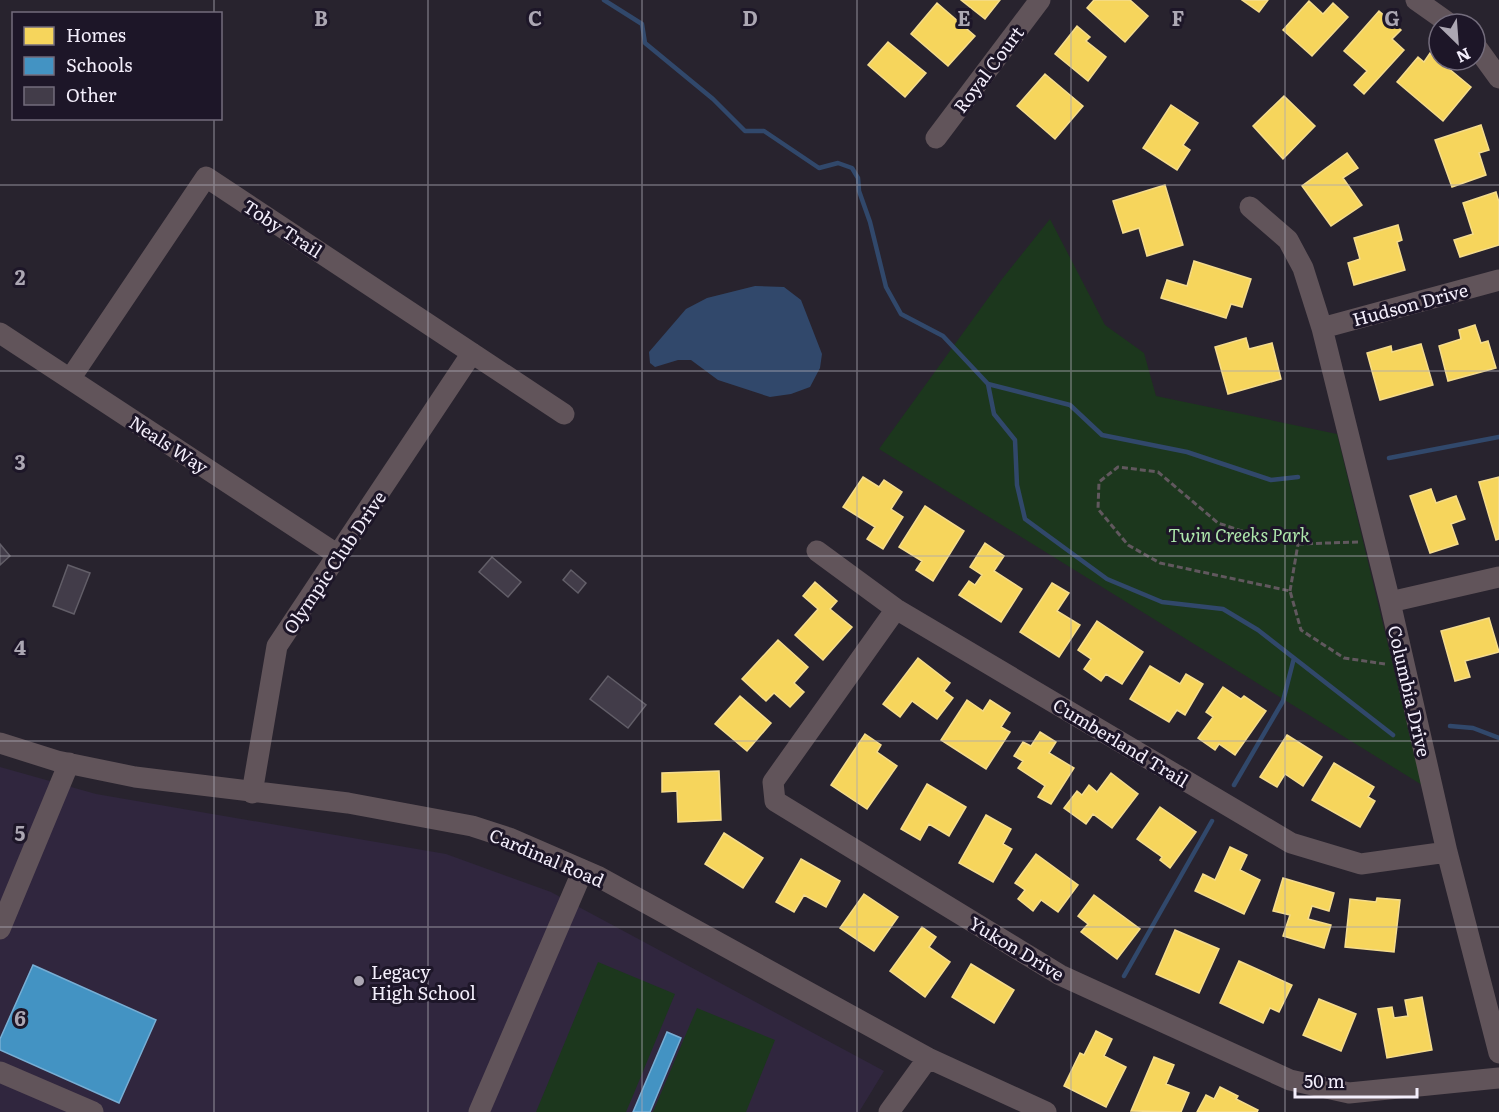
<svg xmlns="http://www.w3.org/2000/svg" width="1499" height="1112" font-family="Literata,serif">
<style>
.built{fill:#30263e}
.green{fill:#1c371d}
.water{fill:#31486b}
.homes{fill:#f6d55c;stroke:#f5dc8c;stroke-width:1.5}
.schools{fill:#4393c3;stroke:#78aed4;stroke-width:1.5}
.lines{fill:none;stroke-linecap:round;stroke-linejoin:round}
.stream{stroke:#31486b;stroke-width:4.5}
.building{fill:#423c49;stroke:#625e68;stroke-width:1.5}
.path{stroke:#61585e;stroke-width:3;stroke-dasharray:6 3;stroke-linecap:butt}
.minor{stroke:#61545a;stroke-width:21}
.grid{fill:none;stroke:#aca7b3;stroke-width:1.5;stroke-opacity:0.55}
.poi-dot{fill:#aca7b3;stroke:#1d1628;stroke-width:2}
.labels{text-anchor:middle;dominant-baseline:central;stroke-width:6;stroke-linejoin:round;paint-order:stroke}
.street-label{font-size:18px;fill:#f3eefb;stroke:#1d1628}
.park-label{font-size:18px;font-style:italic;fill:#aee7ac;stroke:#1d1628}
.poi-label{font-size:18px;fill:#f3eefb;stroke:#1d1628;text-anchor:start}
.grid-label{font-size:20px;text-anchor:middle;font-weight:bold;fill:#aca7b3;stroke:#1d1628;stroke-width:6;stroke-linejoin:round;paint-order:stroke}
</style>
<rect width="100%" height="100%" fill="#28232e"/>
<!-- built -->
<path class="built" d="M 0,767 L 96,794 L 446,854 L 551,892 L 884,1071 L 859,1112 L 0,1112 Z"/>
<!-- green -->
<path class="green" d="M 1050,219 L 1105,325 L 1144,353 L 1156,396 L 1337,434 L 1422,785 L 879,449 L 1002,279 Z
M 598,962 L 675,994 L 632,1098 L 626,1112 L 536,1112 Z
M 697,1008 L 775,1040 L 746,1112 L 653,1112 Z"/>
<!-- water -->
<path class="water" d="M 755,286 L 784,287 L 801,300 L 822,354 L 820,368 L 810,387 L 791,394 L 770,397 L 718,380 L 691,360 L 678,360 L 655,367 L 650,363 L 649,352 L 686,309 L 707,298 Z"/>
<!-- homes -->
<path class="homes" d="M 961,0 L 1000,0 L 985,19 Z
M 1094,0 L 1130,0 L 1148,16 L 1125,42 L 1087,8 Z
M 1242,0 L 1268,0 L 1259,12 Z
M 1309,1 L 1323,14 L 1333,3 L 1348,17 L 1312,56 L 1283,30 Z
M 937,3 L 975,36 L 948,66 L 911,34 Z
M 1379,11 L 1401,30 L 1392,39 L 1404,50 L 1364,94 L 1354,85 L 1367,71 L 1344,51 Z
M 1077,26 L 1090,37 L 1086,41 L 1106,57 L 1088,81 L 1055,54 Z
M 888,42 L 926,73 L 905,97 L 868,65 Z
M 1430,53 L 1471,87 L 1443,121 L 1397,82 L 1418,57 L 1424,62 Z
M 1045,74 L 1083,106 L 1055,139 L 1017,106 Z
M 1284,96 L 1315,126 L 1283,159 L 1253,126 Z
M 1171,105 L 1198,123 L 1183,145 L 1190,150 L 1177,170 L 1143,148 Z
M 1481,125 L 1489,150 L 1479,153 L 1486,175 L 1452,187 L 1435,140 Z
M 1347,153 L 1358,168 L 1343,178 L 1362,205 L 1331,226 L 1302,186 Z
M 1165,185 L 1183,245 L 1147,256 L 1139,228 L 1123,233 L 1113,201 Z
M 1496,192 L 1499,202 L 1499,245 L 1460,257 L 1454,240 L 1473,234 L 1463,203 Z
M 1398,225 L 1402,240 L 1397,242 L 1405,270 L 1354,285 L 1348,263 L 1360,259 L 1354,238 Z
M 1194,261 L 1251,279 L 1242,307 L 1231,304 L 1226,318 L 1161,298 L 1167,280 L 1187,286 Z
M 1475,325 L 1481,343 L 1488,341 L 1496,368 L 1448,381 L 1439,346 L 1461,339 L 1459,330 Z
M 1246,338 L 1249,349 L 1272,343 L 1281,379 L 1228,394 L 1215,347 Z
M 1421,344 L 1433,385 L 1380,400 L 1367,353 L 1391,346 L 1392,352 Z
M 863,477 L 879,487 L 884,480 L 902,492 L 891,509 L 903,517 L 883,549 L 867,539 L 875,527 L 843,507 Z
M 1499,477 L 1499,539 L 1496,540 L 1479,482 Z
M 1431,489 L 1436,503 L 1456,496 L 1465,519 L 1451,524 L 1458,544 L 1430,553 L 1410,496 Z
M 925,506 L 964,531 L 933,581 L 916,570 L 922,561 L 899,547 Z
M 985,543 L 1004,556 L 994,571 L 1022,589 L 1001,622 L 959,595 L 969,581 L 975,585 L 982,575 L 970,567 Z
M 815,582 L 837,601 L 830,609 L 852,627 L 823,660 L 795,635 L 818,609 L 803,596 Z
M 1052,583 L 1069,593 L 1057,611 L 1080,625 L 1059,657 L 1020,632 Z
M 1489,618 L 1499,652 L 1465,661 L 1470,677 L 1455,681 L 1441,631 Z
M 1097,621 L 1143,652 L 1122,684 L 1106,674 L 1101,681 L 1084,669 L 1091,659 L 1078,650 Z
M 778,640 L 808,667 L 794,683 L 804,692 L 790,707 L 774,693 L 766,701 L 742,679 Z
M 918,658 L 950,683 L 944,691 L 953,698 L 937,719 L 912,701 L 900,717 L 883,704 Z
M 1150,666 L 1180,684 L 1186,674 L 1203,684 L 1185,715 L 1177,710 L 1169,722 L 1130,699 Z
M 1223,687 L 1241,699 L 1244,696 L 1266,711 L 1235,755 L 1219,744 L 1215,750 L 1198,738 L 1213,717 L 1206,712 Z
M 740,696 L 771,723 L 747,751 L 715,724 Z
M 967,700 L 983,711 L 990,700 L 1010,713 L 1001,727 L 1010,732 L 986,769 L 941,740 Z
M 1040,732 L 1056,742 L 1049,753 L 1074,768 L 1051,804 L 1038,797 L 1045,786 L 1018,768 L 1023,761 L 1014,756 L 1023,742 L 1031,746 Z
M 865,734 L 881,745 L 877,752 L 897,766 L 867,809 L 831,785 Z
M 1287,735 L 1322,757 L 1303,786 L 1285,774 L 1277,787 L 1260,777 Z
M 1334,763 L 1374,787 L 1368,797 L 1375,801 L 1360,827 L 1312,800 Z
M 719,771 L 721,820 L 678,822 L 677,791 L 662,792 L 662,773 Z
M 1111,773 L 1138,794 L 1112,828 L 1093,814 L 1086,824 L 1064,808 L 1077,791 L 1082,795 L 1089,785 L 1097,792 Z
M 927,784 L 966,807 L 949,836 L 929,824 L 920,840 L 901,829 Z
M 1160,807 L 1196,832 L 1170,868 L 1160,860 L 1162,857 L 1137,839 Z
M 986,815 L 1011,829 L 1003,844 L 1012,849 L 993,882 L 959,863 Z
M 724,833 L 763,858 L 743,888 L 705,864 Z
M 1230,847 L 1247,855 L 1240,870 L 1260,880 L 1244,914 L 1195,891 L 1203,874 L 1215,880 Z
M 1036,854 L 1078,885 L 1058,912 L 1041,900 L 1033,911 L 1018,899 L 1025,890 L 1015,883 Z
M 801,859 L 840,881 L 826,907 L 804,895 L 794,912 L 776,902 Z
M 1283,878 L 1334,893 L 1329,911 L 1312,906 L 1308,919 L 1331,925 L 1324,948 L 1283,936 L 1290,915 L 1273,911 Z
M 864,894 L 898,917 L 874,951 L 840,928 Z
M 1094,895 L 1140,929 L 1117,959 L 1081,932 L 1088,924 L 1078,916 Z
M 1377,898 L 1400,900 L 1394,952 L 1345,947 L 1350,899 L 1376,902 Z
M 922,927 L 936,937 L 929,947 L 950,962 L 925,997 L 890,971 Z
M 1175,930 L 1219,949 L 1199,993 L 1156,974 Z
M 1239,961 L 1292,985 L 1279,1012 L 1270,1008 L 1263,1023 L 1220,1003 Z
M 971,964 L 1014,990 L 994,1023 L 952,997 Z
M 1422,997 L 1432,1050 L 1387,1058 L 1378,1009 L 1392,1007 L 1394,1018 L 1408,1016 L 1405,1000 Z
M 1319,999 L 1356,1014 L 1341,1051 L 1303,1035 Z
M 1096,1031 L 1112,1039 L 1104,1056 L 1126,1067 L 1106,1107 L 1064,1086 L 1080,1053 L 1084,1055 Z
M 1154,1057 L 1174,1065 L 1166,1084 L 1189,1093 L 1181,1112 L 1131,1111 Z
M 1220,1087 L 1238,1096 L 1236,1099 L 1258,1110 L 1257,1112 L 1197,1112 L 1206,1095 L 1214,1099 Z"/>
<!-- schools -->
<path class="schools" d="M 33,965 L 156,1020 L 119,1103 L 0,1050 L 0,1039 Z
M 667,1032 L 681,1038 L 650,1112 L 633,1112 Z"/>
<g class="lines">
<!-- stream -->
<path class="stream" d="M 604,0 L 642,24 L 645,43 L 713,99 L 745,131 L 764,131 L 819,168 L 838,163 L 852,168 L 858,178 L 859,191 L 870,222 L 886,287 L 901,314 L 943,336 L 988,384 L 994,414 L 1015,440 L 1017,485 L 1025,519 L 1107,579 L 1162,602 L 1223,609 L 1258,630 L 1393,735
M 988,384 L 1070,405 L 1102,435 L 1187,452 L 1271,480 L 1298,477
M 1389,458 L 1499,437
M 1450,726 L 1473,728 L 1499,738
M 1234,785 L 1283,701 L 1294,658
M 1124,976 L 1212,821"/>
</g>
<!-- building -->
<path class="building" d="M 0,544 L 10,556 L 0,565 Z
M 492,557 L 521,582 L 508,597 L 479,572 Z
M 68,565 L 90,573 L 74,614 L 53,606 Z
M 571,570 L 586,583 L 578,593 L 563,580 Z
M 608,676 L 646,705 L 628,728 L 590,699 Z"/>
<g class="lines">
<!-- path -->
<path class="path" d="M 1358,542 L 1298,544 L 1257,536 L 1218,523 L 1158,472 L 1118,467 L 1099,482 L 1098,509 L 1128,545 L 1160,563 L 1290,591 L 1301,630 L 1344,658 L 1385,664
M 1290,591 L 1298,544"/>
<!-- minor -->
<path class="minor" d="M 1416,0 L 1450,24
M 1475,45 L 1499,78
M 936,138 L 1040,0
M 1250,207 L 1288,240 L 1303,268 L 1322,328 L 1390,602 L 1447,852 L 1499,1053
M 1322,328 L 1499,280
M 0,333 L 338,555
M 70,379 L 206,177 L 564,414
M 817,551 L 896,609 L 1291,843 L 1361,864 L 1447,852
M 1390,602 L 1499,577
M 896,609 L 773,782 L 775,801 L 1060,975 L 1290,1080 L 1349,1093 L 1499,1078
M 0,743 L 57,761 L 135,777 L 348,803 L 472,826 L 509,838 L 599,877 L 928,1058 L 1046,1112
M 252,793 L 277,646 L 472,353
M 0,929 L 69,763
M 0,1072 L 93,1112
M 479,1112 L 583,870
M 889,1112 L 928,1058"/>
</g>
<!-- grid -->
<path class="grid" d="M 214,0 L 214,14M 428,0 L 428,1112M 642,0 L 642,1112M 857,0 L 857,1112M 1071,0 L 1071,1112M 1285,0 L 1285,1112M 214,118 L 214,1112M 0,185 L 1499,185M 0,371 L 1499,371M 0,556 L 1499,556M 0,741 L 1499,741M 0,927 L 1499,927"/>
<!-- markers -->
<circle class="poi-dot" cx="359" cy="981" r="6"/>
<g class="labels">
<!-- street labels -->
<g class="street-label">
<text transform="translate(988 69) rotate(-53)">Royal Court</text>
<text transform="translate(283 228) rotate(33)">Toby Trail</text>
<text transform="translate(1410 304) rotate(-15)">Hudson Drive</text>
<text transform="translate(169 444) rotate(33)">Neals Way</text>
<text transform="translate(334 562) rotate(-56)">Olympic Club Drive</text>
<text transform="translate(1410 691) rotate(77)">Columbia Drive</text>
<text transform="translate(1121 742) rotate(31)">Cumberland Trail</text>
<text transform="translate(547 857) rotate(23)">Cardinal Road</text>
<text transform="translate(1017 948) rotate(31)">Yukon Drive</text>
</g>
<!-- park labels -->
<g class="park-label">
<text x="1239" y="534">Twin Creeks Park</text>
</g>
<!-- poi labels -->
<g class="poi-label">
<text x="371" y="971">Legacy<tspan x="371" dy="21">High School</tspan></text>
</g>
</g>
<g class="grid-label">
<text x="321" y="26">B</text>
<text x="535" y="26">C</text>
<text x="750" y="26">D</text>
<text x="964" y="26">E</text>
<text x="1178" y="26">F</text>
<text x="1392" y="26">G</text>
<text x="20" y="285">2</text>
<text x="20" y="470">3</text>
<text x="20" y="655">4</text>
<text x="20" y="841">5</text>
<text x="20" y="1026">6</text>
</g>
<!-- legend -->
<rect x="12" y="12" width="210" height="108" fill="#1d1628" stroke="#736c7c" stroke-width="1.5"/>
<rect x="24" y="27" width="30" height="18" fill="#f6d55c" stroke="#736c7c" stroke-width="1.5"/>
<text x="66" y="42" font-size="18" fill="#f3eefb">Homes</text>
<rect x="24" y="57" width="30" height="18" fill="#4393c3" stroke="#736c7c" stroke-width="1.5"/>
<text x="66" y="72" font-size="18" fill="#f3eefb">Schools</text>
<rect x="24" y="87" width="30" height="18" fill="#423c49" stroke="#736c7c" stroke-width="1.5"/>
<text x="66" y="102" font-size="18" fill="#f3eefb">Other</text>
<!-- north arrow -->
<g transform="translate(1457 42) rotate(155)"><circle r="28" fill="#1d1628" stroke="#736c7c" stroke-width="1.5"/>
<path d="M0-4.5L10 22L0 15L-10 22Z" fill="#aca7b3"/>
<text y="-9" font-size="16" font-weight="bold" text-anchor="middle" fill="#f3eefb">N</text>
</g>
<!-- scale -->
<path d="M1295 1088v9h122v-9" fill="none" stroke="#f3eefb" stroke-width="3"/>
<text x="1304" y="1088" font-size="18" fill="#f3eefb" stroke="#1d1628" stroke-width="4.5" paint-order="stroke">50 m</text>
</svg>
